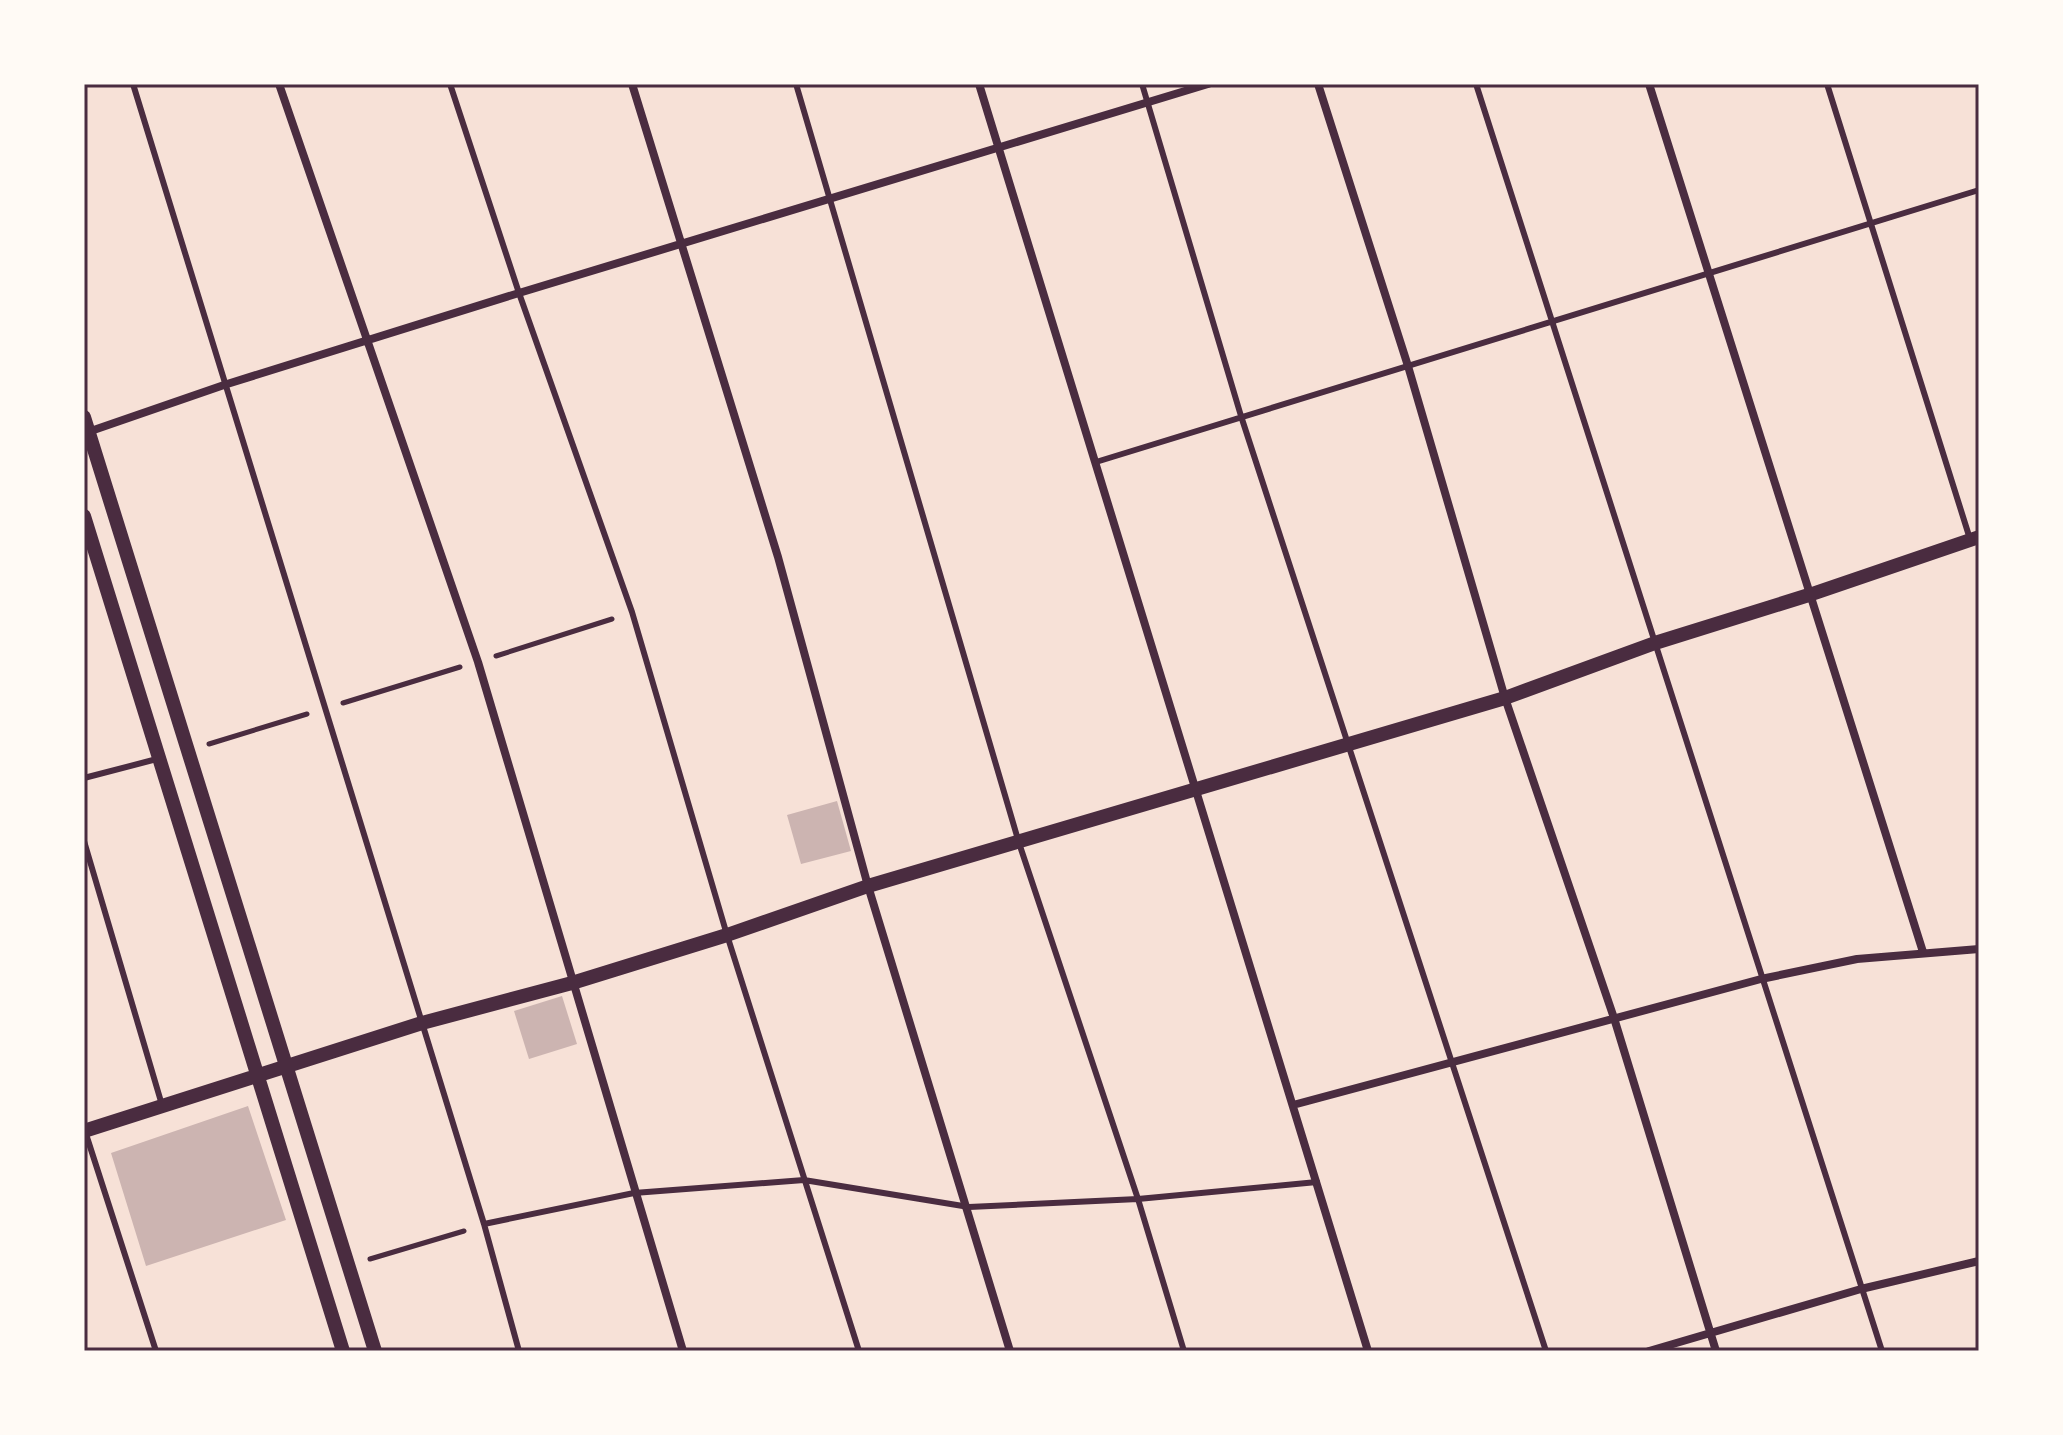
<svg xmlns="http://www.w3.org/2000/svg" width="2063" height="1435" font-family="'IBM Plex Serif',serif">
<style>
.building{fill:#ccb4b1}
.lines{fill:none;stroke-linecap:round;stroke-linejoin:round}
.path{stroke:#4a2c40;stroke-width:5}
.service{stroke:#4a2c40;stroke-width:6}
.minor{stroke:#4a2c40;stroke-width:8}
.tertiary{stroke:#4a2c40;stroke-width:14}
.neatline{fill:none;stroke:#4a2c40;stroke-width:3}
</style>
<rect width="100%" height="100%" fill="#f7e1d7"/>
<!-- building -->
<path class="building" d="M 837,801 L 851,851 L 801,864 L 787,815 Z
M 562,996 L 577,1044 L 529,1059 L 514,1011 Z
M 248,1106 L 286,1220 L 146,1266 L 111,1153 Z"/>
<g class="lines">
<!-- path -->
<path class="path" d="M 496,656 L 612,619
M 343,703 L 460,667
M 209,744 L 307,714
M 370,1259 L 464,1231"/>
<!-- service -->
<path class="service" d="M 133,84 L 484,1224 L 519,1351
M 450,84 L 519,293 L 632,612 L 727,935 L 859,1351
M 796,84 L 1019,843 L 1138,1199 L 1184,1351
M 1142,84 L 1241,416 L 1546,1351
M 1476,84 L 1882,1351
M 1827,84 L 1970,539
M 1096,462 L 1979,190
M 84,778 L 157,759
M 84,841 L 162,1105
M 85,1131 L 156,1351
M 484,1224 L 634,1193 L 804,1180 L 969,1207 L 1138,1199 L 1317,1182"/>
<!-- minor -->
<path class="minor" d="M 279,84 L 478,662 L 683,1351
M 632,84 L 778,557 L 868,886 L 1010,1351
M 979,84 L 1368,1351
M 1318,84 L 1408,366 L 1505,698 L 1614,1018 L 1716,1351
M 1649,84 L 1923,952
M 85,433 L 224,385 L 519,293 L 1208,84
M 1293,1105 L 1761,979 L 1857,959 L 1979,949
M 1649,1351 L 1861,1289 L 1979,1261"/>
<!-- tertiary -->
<path class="tertiary" d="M 84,417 L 375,1351
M 84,516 L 343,1351
M 84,1131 L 422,1023 L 572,983 L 727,935 L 868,886 L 1505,698 L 1655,643 L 1812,594 L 1979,537"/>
</g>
<!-- border -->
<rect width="2063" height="1435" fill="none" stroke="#fffaf5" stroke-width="172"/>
<rect x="86" y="86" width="1891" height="1263" class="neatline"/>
</svg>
